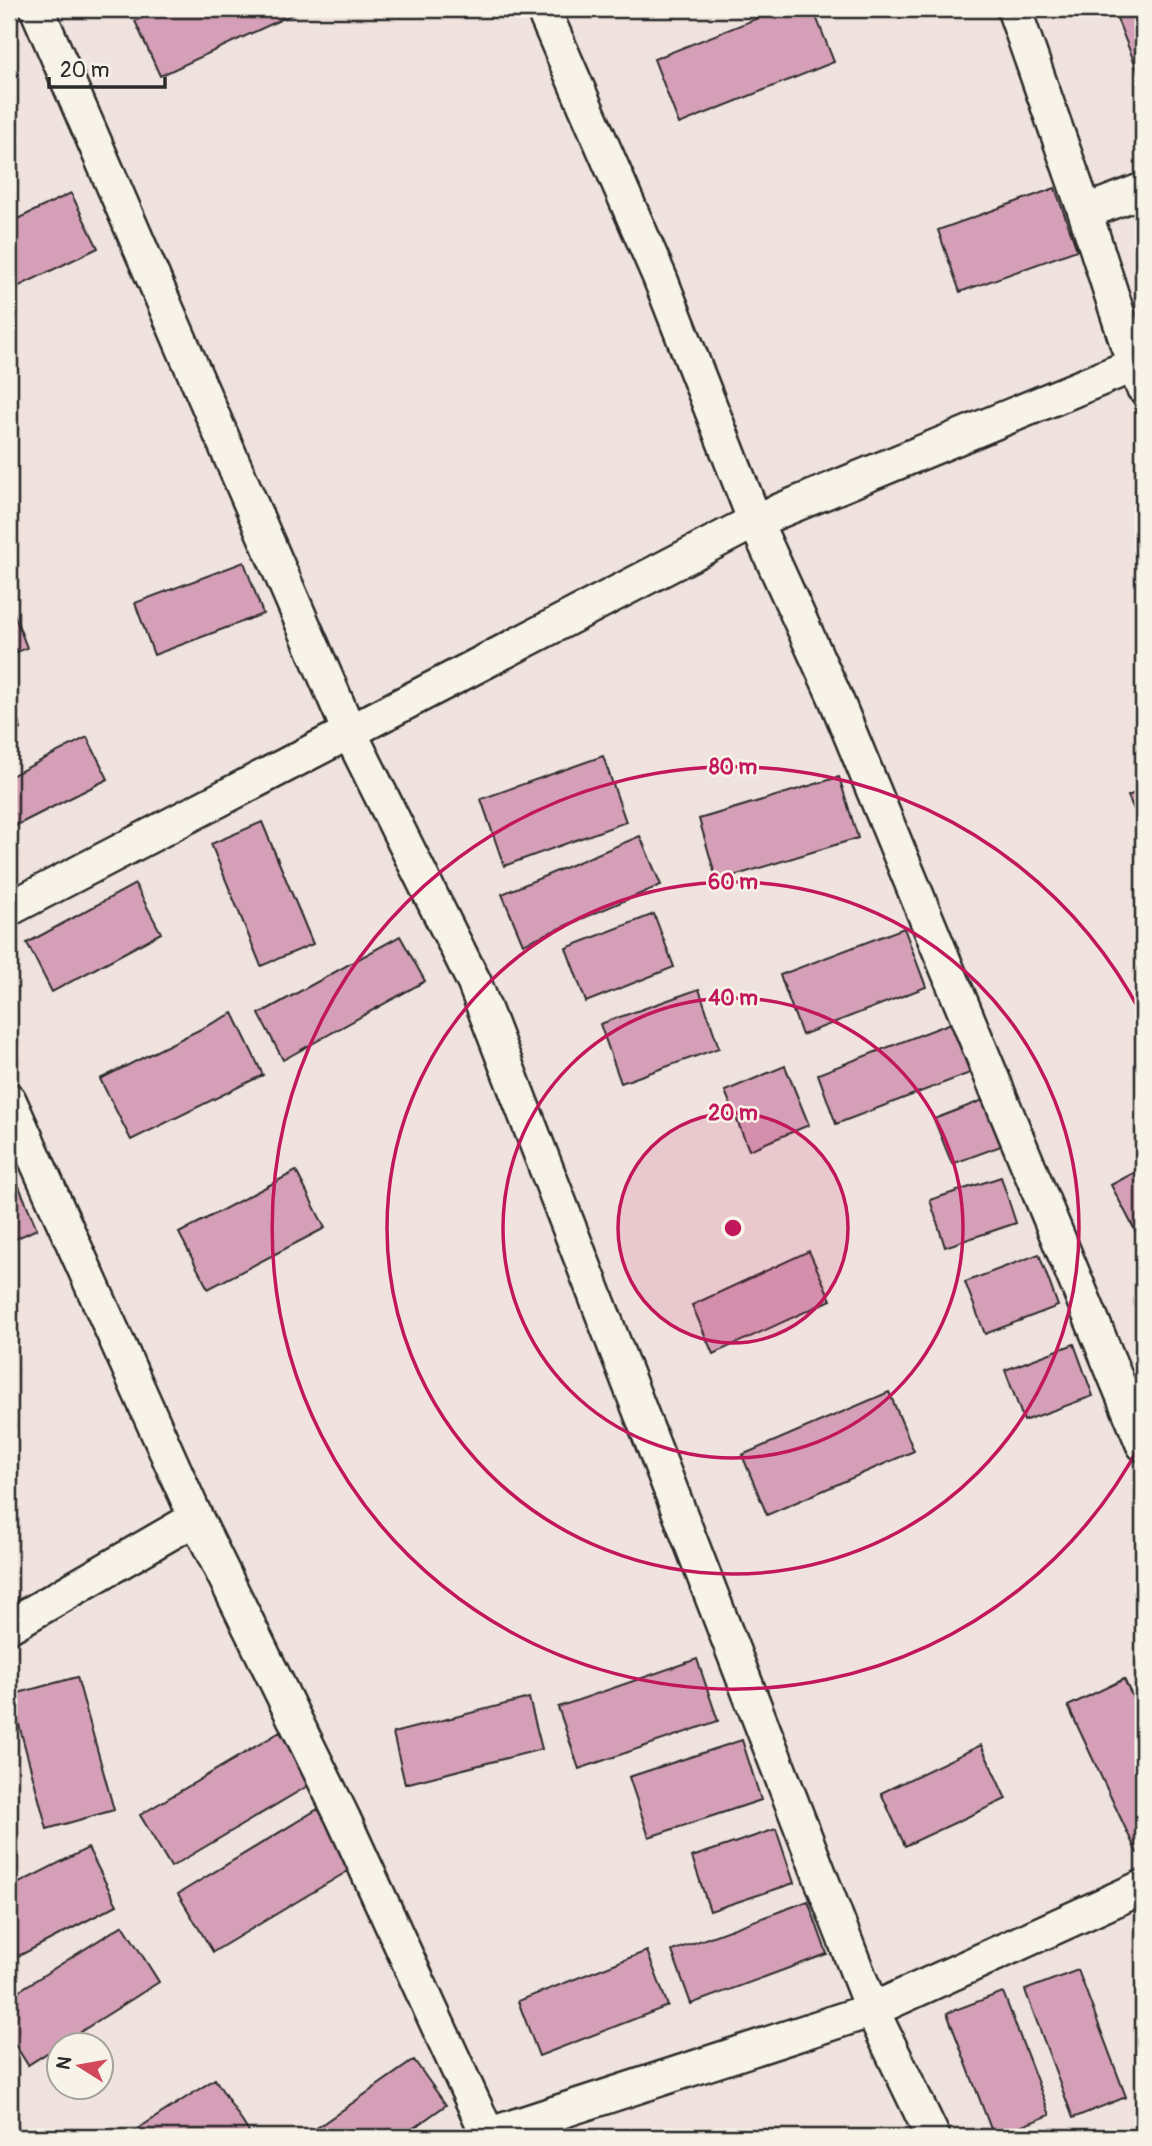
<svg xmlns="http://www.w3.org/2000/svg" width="1152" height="2146" font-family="Pangolin,sans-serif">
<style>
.building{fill:#d5a0b7;stroke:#2b2b2b;stroke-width:2}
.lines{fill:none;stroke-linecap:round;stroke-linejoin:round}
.minor-casing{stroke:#2b2b2b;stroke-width:38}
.minor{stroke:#f7f3e8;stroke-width:33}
.ring{fill:none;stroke:#c2185b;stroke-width:3.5}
.centre{fill:#c2185b;stroke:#f7f3e8;stroke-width:3.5}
.ring-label{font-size:21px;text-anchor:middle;font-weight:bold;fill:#c2185b;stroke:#f7f3e8;stroke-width:5;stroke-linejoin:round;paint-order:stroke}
</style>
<rect width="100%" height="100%" fill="#f0e2de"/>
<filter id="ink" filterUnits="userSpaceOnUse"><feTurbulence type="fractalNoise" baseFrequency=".0143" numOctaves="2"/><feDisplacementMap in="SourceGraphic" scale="14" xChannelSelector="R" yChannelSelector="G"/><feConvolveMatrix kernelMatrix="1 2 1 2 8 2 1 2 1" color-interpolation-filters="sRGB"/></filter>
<g filter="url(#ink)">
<!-- building -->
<path class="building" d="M 161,9 L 293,9 L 295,13 L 160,76 L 135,21 Z
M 781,9 L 813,9 L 834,62 L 679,124 L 654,59 Z
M 1134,9 L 1143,9 L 1143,84 L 1116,16 Z
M 1055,188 L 1077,250 L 960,292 L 938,230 Z
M 71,193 L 98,248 L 9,291 L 9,223 Z
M 244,562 L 263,614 L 154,655 L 135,603 Z
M 10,603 L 27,648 L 9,655 L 9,604 Z
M 9,696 L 21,729 L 9,733 Z
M 87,737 L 108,779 L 9,829 L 9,777 Z
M 603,756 L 626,822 L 504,866 L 481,799 Z
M 839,777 L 858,838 L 717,881 L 699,819 Z
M 1143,789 L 1143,830 L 1128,796 Z
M 262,822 L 313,944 L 261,966 L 211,844 Z
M 640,836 L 661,885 L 523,944 L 502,894 Z
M 135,884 L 161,933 L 52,992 L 27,943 Z
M 654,914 L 674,967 L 586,1002 L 566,948 Z
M 904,928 L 926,987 L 802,1035 L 780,975 Z
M 400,936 L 425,981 L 283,1060 L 259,1014 Z
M 699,989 L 719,1048 L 621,1083 L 600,1024 Z
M 233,1013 L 263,1075 L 131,1140 L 100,1079 Z
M 951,1023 L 970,1073 L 836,1124 L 818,1074 Z
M 785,1066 L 809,1125 L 749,1150 L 725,1091 Z
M 983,1100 L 1001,1146 L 952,1164 L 934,1119 Z
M 1143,1168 L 1143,1233 L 1138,1236 L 1111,1185 Z
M 296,1171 L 325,1228 L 208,1289 L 179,1233 Z
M 15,1177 L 37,1229 L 9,1242 L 9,1180 Z
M 1001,1177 L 1016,1223 L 945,1247 L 930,1200 Z
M 809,1251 L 831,1300 L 713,1354 L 692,1305 Z
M 1039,1254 L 1058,1306 L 985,1334 L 965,1282 Z
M 1074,1344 L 1093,1396 L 1024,1421 L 1005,1370 Z
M 889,1392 L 914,1451 L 767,1515 L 742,1455 Z
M 697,1659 L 718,1721 L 579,1769 L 558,1707 Z
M 77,1677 L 114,1810 L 47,1829 L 11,1695 Z
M 1124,1679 L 1143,1719 L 1143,1850 L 1137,1853 L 1068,1706 Z
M 529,1698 L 542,1749 L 405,1784 L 393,1733 Z
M 280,1732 L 311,1784 L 171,1867 L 140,1815 Z
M 742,1740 L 761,1800 L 649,1837 L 629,1777 Z
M 981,1745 L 1006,1799 L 905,1846 L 881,1793 Z
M 318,1809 L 353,1868 L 213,1952 L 178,1894 Z
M 776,1829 L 794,1883 L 710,1911 L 692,1857 Z
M 88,1848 L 117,1905 L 9,1961 L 9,1888 Z
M 808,1901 L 827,1954 L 691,2004 L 672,1951 Z
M 123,1925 L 159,1982 L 28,2065 L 9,2035 L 9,1997 Z
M 647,1951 L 668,2006 L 539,2056 L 518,2001 Z
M 1078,1970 L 1126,2097 L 1073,2118 L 1025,1990 Z
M 1003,1992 L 1050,2115 L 994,2137 L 947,2013 Z
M 414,2060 L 446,2105 L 401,2137 L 304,2137 Z
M 215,2079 L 252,2137 L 125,2137 Z"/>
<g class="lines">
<defs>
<path id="minor" d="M 37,9 L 349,731 L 474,982 L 872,2010 L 933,2137
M 543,9 L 660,278 L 755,521 L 835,697 L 1143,1444
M 1014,9 L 1085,212 L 1134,365 L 1143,387
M 1085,212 L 1143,190
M 9,909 L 755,521 L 1134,365
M 9,1100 L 196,1518 L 343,1818 L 489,2137
M 9,1626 L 196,1518
M 488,2135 L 872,2010 L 1143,1887"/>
</defs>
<!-- minor casing -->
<use href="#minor" class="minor-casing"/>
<!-- minor -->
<use href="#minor" class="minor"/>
</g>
</g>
<!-- distance rings -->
<circle cx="733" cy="1228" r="115" fill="#c2185b" fill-opacity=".12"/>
<g class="ring">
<circle cx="733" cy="1228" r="115"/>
<circle cx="733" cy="1228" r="230"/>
<circle cx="733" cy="1228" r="346"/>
<path d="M1142 1441A461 461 0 1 1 1142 1015"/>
</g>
<circle cx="733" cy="1228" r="10" class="centre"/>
<g class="ring-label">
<text x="733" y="774">80 m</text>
<text x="733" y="889">60 m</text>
<text x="733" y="1005">40 m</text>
<text x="733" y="1120">20 m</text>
</g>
<!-- margin -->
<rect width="1152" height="2146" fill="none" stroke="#f7f3e8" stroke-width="35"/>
<rect x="18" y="18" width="1117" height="2111" fill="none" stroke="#2b2b2b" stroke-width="2.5" filter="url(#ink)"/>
<!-- north arrow -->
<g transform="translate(80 2066) rotate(281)"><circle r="33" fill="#f7f3e8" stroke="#a5a39c" stroke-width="2"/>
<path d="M0-5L12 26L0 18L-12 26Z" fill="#d1495b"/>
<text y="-10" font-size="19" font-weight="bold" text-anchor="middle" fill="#2b2b2b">N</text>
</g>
<!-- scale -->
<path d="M49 77v10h116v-10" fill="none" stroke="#2b2b2b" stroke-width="3.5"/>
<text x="60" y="77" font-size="21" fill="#2b2b2b" stroke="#f7f3e8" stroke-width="5" paint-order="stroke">20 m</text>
</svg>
